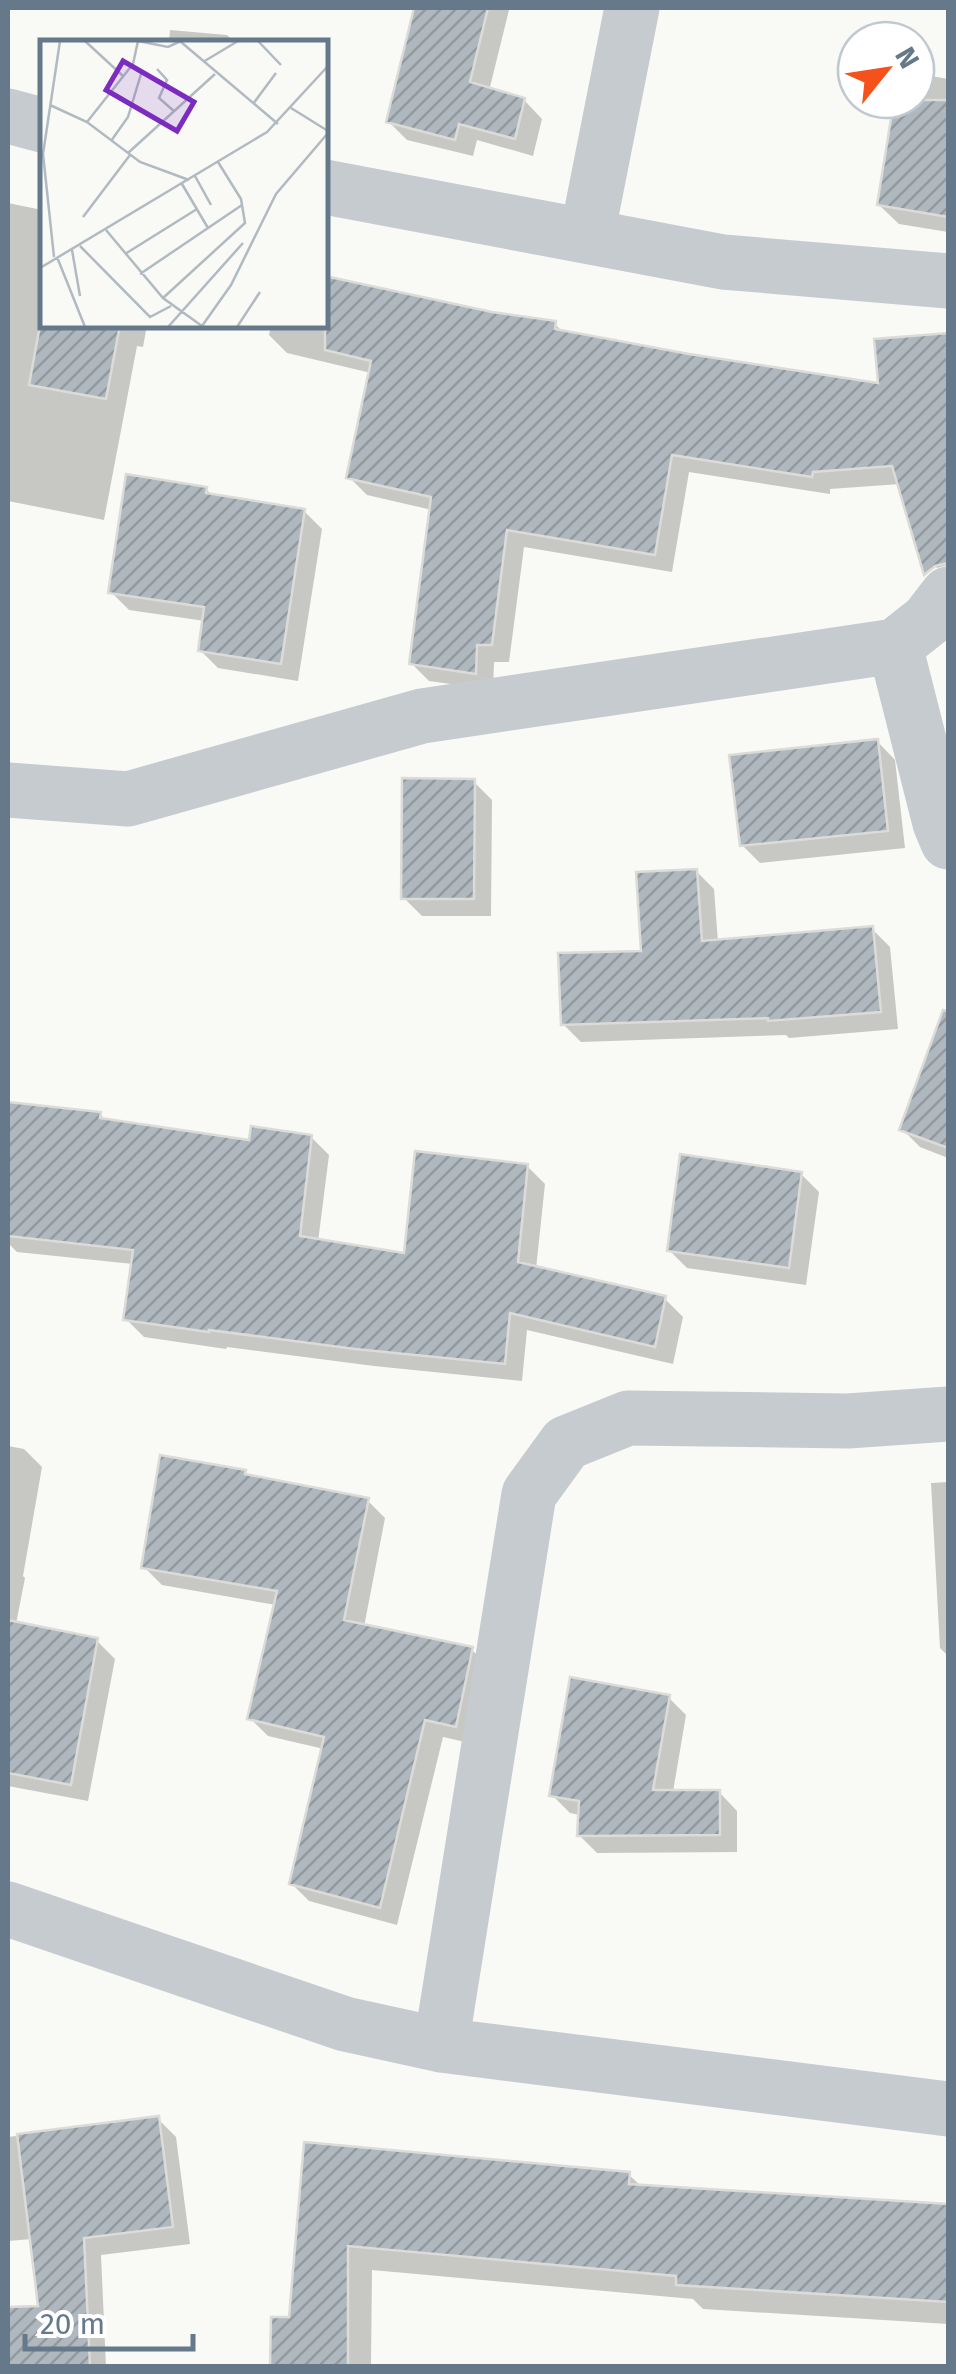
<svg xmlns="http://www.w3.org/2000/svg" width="956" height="2374" font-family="'Fira Sans',sans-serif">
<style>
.shadow{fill:#0003}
.building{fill:url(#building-hatch);stroke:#dbdbd8;stroke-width:2.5}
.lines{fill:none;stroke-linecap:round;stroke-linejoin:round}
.minor{stroke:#c6cbcf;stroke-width:55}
.inset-road{fill:none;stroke:#b1bac1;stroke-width:2.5}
.view{fill:#7b2cbf;fill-opacity:0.15;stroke:#7b2cbf;stroke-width:5}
.inset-edge{fill:none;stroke:#65798a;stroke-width:5}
</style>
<defs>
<pattern id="building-hatch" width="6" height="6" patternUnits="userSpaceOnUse" patternTransform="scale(2.5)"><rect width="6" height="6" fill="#afb8be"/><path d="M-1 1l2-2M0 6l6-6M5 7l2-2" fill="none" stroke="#929aa0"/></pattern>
</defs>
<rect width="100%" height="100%" fill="#f9f9f6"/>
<!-- shadow -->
<path class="shadow" d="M 417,8 L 507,8 L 509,10 L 489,91 L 524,100 L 542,119 L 533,156 L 477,140 L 473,156 L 407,140 L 389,122 Z
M 170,30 L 227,35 L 235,42 L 169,42 Z
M 916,73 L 948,79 L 948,232 L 899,224 L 879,205 L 897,100 L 916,100 Z
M 8,203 L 42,210 L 42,325 L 147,325 L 143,347 L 137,346 L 104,520 L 8,501 Z
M 325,275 L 491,314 L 554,323 L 565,334 L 880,386 L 877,341 L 948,335 L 948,565 L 937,568 L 919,550 L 900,484 L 830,489 L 830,494 L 689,472 L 672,572 L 524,547 L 509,662 L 494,662 L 493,690 L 429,681 L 411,663 L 432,510 L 367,495 L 349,477 L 371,373 L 287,353 L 269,335 L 271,325 L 325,325 Z
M 206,489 L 213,496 L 304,511 L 322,529 L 298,681 L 218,668 L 200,650 L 205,621 L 129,610 L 111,592 Z
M 877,741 L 895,760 L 905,848 L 760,863 L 742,845 Z
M 474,782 L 492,800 L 491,916 L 422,916 L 404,898 Z
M 696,871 L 714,889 L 718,942 L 872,929 L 890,947 L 898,1029 L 789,1038 L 786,1035 L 581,1042 L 563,1024 L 643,953 Z
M 939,1027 L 948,1031 L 948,1158 L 920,1147 L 902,1129 Z
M 11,1105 L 100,1114 L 107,1122 L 252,1143 L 311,1137 L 329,1155 L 318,1242 L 406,1256 L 527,1166 L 545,1184 L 536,1269 L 665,1299 L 683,1317 L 673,1364 L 527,1330 L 522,1381 L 374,1366 L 227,1347 L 226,1349 L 144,1337 L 126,1319 L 133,1264 L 17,1252 L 8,1243 L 8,1146 Z
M 801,1174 L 819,1192 L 806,1285 L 687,1268 L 669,1250 Z
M 8,1446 L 24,1449 L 42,1467 L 23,1576 L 25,1578 L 16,1624 L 97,1641 L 115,1659 L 88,1801 L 8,1786 Z
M 245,1473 L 249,1477 L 367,1500 L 385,1518 L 364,1627 L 472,1650 L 490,1668 L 474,1744 L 443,1737 L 397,1925 L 309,1901 L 291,1883 L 324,1749 L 268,1736 L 250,1718 L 276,1605 L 162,1585 L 144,1567 Z
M 948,1482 L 948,1656 L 940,1648 L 931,1483 Z
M 668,1697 L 686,1715 L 673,1792 L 719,1792 L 737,1811 L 737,1852 L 597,1853 L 579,1835 L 580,1815 L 570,1813 L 552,1795 Z
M 158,2119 L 176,2137 L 190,2244 L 101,2255 L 106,2366 L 8,2366 L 8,2310 L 41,2308 L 32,2239 L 8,2241 L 8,2137 Z
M 306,2145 L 628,2174 L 642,2187 L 948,2207 L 948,2324 L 703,2309 L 693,2299 L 372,2270 L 371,2366 L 273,2366 L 273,2320 L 291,2320 Z"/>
<!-- building -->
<path class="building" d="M 414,8 L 488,8 L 470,82 L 525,98 L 515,139 L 459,124 L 455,140 L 386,122 Z
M 894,100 L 948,100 L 948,217 L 877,205 Z
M 325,276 L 492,312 L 556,321 L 555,329 L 689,354 L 878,383 L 874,339 L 948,333 L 948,563 L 935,566 L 924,575 L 892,466 L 813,472 L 812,477 L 672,455 L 655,555 L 507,530 L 492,645 L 477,645 L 476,674 L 409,664 L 431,497 L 346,478 L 371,361 L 325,350 Z
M 40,325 L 120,325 L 106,399 L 29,385 Z
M 126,474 L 207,487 L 206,493 L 305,509 L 281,664 L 198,651 L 204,607 L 108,593 Z
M 878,739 L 888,831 L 740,846 L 729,755 Z
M 402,778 L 475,779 L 474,899 L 401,899 Z
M 697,869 L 702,941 L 873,926 L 881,1012 L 768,1021 L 768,1018 L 561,1025 L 558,953 L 641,951 L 636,872 Z
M 943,1010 L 948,1011 L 948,1148 L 899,1130 Z
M 8,1102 L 101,1112 L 100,1118 L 249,1140 L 251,1126 L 312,1135 L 300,1236 L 404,1253 L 415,1151 L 528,1164 L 518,1262 L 666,1296 L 655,1347 L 510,1313 L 505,1364 L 355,1349 L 209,1330 L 209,1332 L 123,1320 L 133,1250 L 8,1236 Z
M 680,1154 L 802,1172 L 789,1268 L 667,1251 Z
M 160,1455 L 246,1470 L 245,1474 L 369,1498 L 344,1620 L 473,1647 L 456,1727 L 425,1720 L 380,1908 L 289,1884 L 324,1737 L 247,1719 L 277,1591 L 141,1568 Z
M 8,1620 L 98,1638 L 71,1785 L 8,1773 Z
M 570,1677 L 670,1695 L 653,1790 L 720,1790 L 720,1835 L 577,1836 L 579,1801 L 549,1796 Z
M 159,2116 L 173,2227 L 84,2238 L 90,2366 L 8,2366 L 8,2307 L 38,2306 L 17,2134 Z
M 304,2142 L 630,2172 L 629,2184 L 948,2204 L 948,2302 L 676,2285 L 676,2276 L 348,2246 L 348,2366 L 270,2366 L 271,2317 L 289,2317 Z"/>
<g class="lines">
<!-- minor -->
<path class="minor" d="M 8,116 L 42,125
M 325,187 L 723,262 L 948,281
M 587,235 L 632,8
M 895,646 L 940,823 L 948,842
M 8,790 L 128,799 L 422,716 L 895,646 L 928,620 L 948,594
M 8,1909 L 345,2024 L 441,2045 L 948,2109
M 441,2045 L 529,1494 L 566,1443 L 628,1418 L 848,1421 L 948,1414"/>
</g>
<!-- overview -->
<g transform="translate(40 40)">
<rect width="288" height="288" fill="#f9f9f6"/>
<path class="inset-road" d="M 45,1 L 83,36M 218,1 L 241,25M 141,2 L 238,84M 163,22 L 198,1M 117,29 L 127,40 L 119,58 L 135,72M 213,64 L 236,33M 10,65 L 47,82 L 100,122 L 149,140M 251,68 L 288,91M 47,82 L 93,24 L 98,1 L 128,7 L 141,1M 71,101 L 88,77 L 101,34M 88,113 L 175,34M 155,136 L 171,165M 142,144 L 168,188M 43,177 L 90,115M 66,190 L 123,258 L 162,286M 40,206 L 110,277 L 131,266M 32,210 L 40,256M 85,214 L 157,169M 14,217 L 3,114 L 20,1M 17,217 L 45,287M 0,228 L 227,92 L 288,26M 100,234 L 202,165M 123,258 L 205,183 L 201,159 L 178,122M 162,286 L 191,245 L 236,154 L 288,93M 128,287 L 203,203M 197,287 L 220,252"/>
<path class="view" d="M 83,21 L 154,62 L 137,91 L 66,50 Z"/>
<rect width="288" height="288" class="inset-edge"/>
</g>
<!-- border -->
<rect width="956" height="2374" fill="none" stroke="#65798a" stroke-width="20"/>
<!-- north arrow -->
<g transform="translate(886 70) rotate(60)"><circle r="48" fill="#ffffff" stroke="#c1c9d0" stroke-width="2.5"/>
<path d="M0-8L18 38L0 25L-18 38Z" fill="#f4511b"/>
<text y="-15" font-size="28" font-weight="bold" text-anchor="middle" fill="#65798a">N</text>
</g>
<!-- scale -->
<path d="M25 2334v15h168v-15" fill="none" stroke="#65798a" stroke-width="5"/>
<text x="40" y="2334" font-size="30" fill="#65798a" stroke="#ffffff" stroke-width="8" paint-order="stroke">20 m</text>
</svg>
